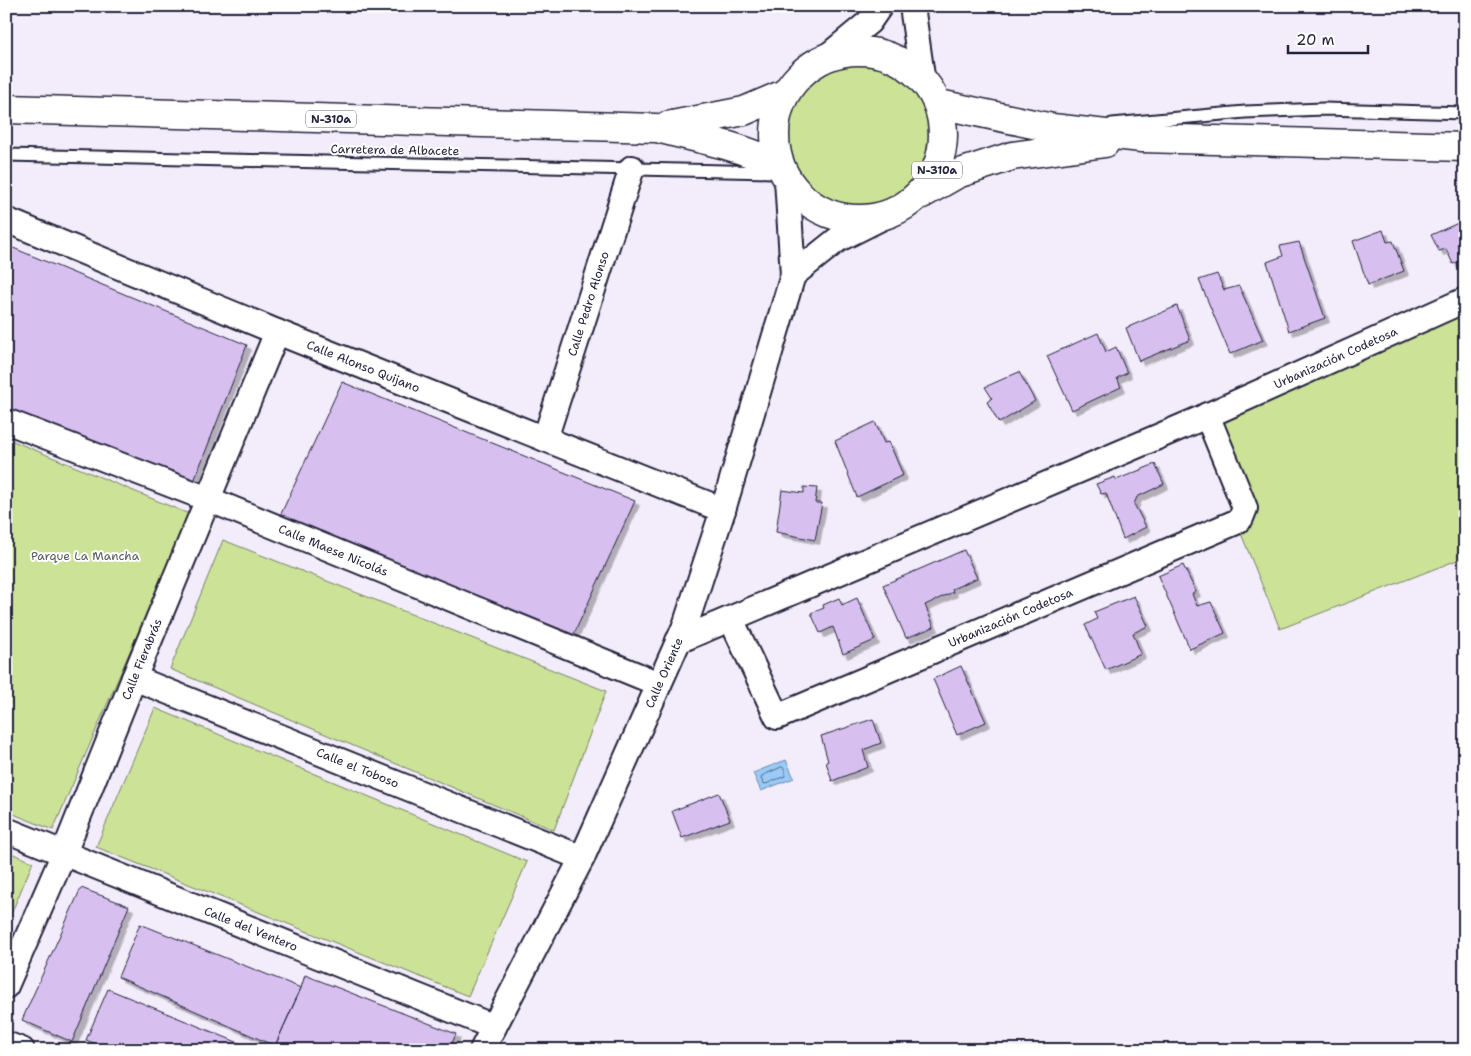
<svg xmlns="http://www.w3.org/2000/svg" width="1471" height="1056" font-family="'Shantell Sans',sans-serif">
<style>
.green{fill:#cbe297;stroke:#768269}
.water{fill:#9acaf6;stroke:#6a87ab}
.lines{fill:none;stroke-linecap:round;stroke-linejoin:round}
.shore{stroke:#526586;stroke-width:1}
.building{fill:#d7c0f0;stroke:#22223b;filter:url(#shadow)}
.lane-casing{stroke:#22223b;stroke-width:15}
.street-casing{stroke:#22223b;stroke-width:28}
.highway-casing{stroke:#22223b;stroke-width:31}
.lane{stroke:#fff;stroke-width:11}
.street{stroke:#fff;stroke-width:24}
.highway{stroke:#fff;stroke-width:28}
.labels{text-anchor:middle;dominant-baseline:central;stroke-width:4;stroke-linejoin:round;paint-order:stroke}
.shield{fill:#fff;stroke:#646476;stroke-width:1}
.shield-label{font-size:11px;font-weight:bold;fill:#22223b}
.street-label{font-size:12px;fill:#22223b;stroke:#fff}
.park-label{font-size:12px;fill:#555c57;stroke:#fff}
</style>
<defs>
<filter id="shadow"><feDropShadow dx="4.5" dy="4.5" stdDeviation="0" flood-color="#0004"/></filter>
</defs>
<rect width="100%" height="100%" fill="#f3ecfa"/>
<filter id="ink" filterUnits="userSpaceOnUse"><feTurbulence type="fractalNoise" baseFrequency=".02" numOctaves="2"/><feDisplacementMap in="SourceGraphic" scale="10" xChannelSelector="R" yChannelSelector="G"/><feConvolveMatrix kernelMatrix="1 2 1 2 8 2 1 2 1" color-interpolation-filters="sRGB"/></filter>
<g filter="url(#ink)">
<!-- green -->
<path class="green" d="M775 135a84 84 0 1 1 168 0a84 84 0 1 1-168 0Z
M 1465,300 L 1465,557 L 1280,629 L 1195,421 Z
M 6,438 L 189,514 L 53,830 L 6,811 Z
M 223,540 L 606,691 L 554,830 L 170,669 Z
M 155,708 L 527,862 L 468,996 L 96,847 Z
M 6,851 L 33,862 L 6,926 Z"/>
<!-- water -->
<path class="water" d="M 786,760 L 794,778 L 761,791 L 753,773 Z"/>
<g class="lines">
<!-- shore -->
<path class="shore" d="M 782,767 L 785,769 L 785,776 L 766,784 L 763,783 L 761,778 L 762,776 Z"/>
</g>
<!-- building -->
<path class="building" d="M 1465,220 L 1465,259 L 1453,264 L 1446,249 L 1439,251 L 1431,235 Z
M 1383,230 L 1387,242 L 1393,241 L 1404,271 L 1368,285 L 1353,241 Z
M 1299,242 L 1325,318 L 1289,331 L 1267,262 L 1283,256 L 1280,246 Z
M 6,245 L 247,345 L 194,481 L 6,408 Z
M 1217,274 L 1224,290 L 1239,286 L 1263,340 L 1230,354 L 1199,280 Z
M 1177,306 L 1190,340 L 1139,361 L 1126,328 Z
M 1098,333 L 1106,352 L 1116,347 L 1127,373 L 1117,378 L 1121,387 L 1072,410 L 1047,356 Z
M 1019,372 L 1035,401 L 999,423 L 987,402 L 992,398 L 985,387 Z
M 342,382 L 635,501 L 568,647 L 280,516 Z
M 875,422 L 884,443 L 889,442 L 903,475 L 857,497 L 835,441 Z
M 1155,464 L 1164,484 L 1137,497 L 1134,504 L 1146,527 L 1123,539 L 1106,493 L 1101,494 L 1096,484 L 1115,477 L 1116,480 Z
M 804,487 L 817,488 L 815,503 L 822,503 L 815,540 L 776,532 L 782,490 L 804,493 Z
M 964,550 L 977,578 L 952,589 L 953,592 L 925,605 L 934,627 L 906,638 L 883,585 Z
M 1183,565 L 1196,592 L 1192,594 L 1197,606 L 1211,602 L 1225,633 L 1190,649 L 1158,576 Z
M 1134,596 L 1148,626 L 1133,633 L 1141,654 L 1106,670 L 1085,625 L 1097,619 L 1094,612 Z
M 839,598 L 842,605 L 857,598 L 875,640 L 843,654 L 833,627 L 820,633 L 811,613 L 824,608 L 823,605 Z
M 961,666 L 986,722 L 957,735 L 933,679 Z
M 873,719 L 881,743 L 863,750 L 868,767 L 832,781 L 826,762 L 828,761 L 821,736 Z
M 719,793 L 730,820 L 682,838 L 672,811 Z
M 81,888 L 129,906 L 72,1042 L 22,1020 Z
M 140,924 L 301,988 L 275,1046 L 118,977 Z
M 305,975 L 456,1034 L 449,1050 L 285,1050 L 275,1046 L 301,988 Z
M 108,989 L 256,1050 L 111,1050 L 86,1040 Z"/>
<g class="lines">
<defs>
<path id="lane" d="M 1112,124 L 1245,112 L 1324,109 L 1465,113
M 6,155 L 774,172"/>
<g id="street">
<path d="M 912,6 L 922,76"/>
<path d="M 829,55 L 869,22 L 880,6"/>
<path id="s1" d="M 6,220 L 277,332 L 723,510"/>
<path d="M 793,275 L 837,240 L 889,214"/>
<path id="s2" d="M 6,421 L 208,499 L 659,684"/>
<path id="s3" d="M 545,439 L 632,168"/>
<path id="s4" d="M 731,619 L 777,717 L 1236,522 L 1241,518 L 1245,508 L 1207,415"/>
<path id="s5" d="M 678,641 L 1195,421 L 1465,300"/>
<path id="s6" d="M 134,678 L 582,858"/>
<path id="s7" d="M 6,830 L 494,1027"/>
<path id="s8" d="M 6,986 L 64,853 L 134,678 L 277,332"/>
<path d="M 6,1044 L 22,1050"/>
<path id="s9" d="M 482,1050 L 582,858 L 685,626 L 723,510 L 793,275 L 787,179"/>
</g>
<path id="highway" d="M775 135a84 84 0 1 1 168 0a84 84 0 1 1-168 0Z
M 939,104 L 1052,128 L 1142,138 L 1465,147
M 6,109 L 656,128 C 698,138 740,146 779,165
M 667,126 L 744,111 L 786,93
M 922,194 L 957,174 L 1012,156 L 1105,143"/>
</defs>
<!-- lane casing -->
<use href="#lane" class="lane-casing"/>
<!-- street casing -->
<use href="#street" class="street-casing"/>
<!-- highway casing -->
<use href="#highway" class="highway-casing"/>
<!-- lane -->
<use href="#lane" class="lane"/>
<!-- street -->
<use href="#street" class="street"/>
<!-- highway -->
<use href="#highway" class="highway"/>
</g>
</g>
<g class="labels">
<!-- shield labels -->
<g class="shield">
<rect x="306" y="110.5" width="50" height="17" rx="4"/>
<rect x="912" y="161.5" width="50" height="17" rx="4"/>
</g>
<g class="shield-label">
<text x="331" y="119">N-310a</text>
<text x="937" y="170">N-310a</text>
</g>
<!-- street labels -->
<g class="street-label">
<text transform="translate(395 150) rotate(1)">Carretera de Albacete</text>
<text stroke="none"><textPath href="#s3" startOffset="142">Calle Pedro Alonso</textPath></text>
<text stroke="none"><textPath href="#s5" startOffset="716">Urbanización Codetosa</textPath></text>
<text stroke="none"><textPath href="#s1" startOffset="386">Calle Alonso Quijano</textPath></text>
<text stroke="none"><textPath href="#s2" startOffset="352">Calle Maese Nicolás</textPath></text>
<text stroke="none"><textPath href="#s4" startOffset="362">Urbanización Codetosa</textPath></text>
<text stroke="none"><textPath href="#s8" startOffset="354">Calle Fierabrás</textPath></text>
<text stroke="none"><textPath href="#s9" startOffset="419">Calle Oriente</textPath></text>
<text stroke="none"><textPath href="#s6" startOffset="241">Calle el Toboso</textPath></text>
<text stroke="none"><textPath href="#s7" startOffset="264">Calle del Ventero</textPath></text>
</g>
<!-- park labels -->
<g class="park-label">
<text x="85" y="556">Parque La Mancha</text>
</g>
</g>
<!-- margin -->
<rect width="1471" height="1056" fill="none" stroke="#fff" stroke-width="25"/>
<rect x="12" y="12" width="1446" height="1031" fill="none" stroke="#22223b" stroke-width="2" filter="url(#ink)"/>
<!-- scale -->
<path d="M1288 45v8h80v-8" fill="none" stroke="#22223b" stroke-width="2.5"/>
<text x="1296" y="45" font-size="15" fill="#22223b" stroke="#ffffff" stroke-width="4" paint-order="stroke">20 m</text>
</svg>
